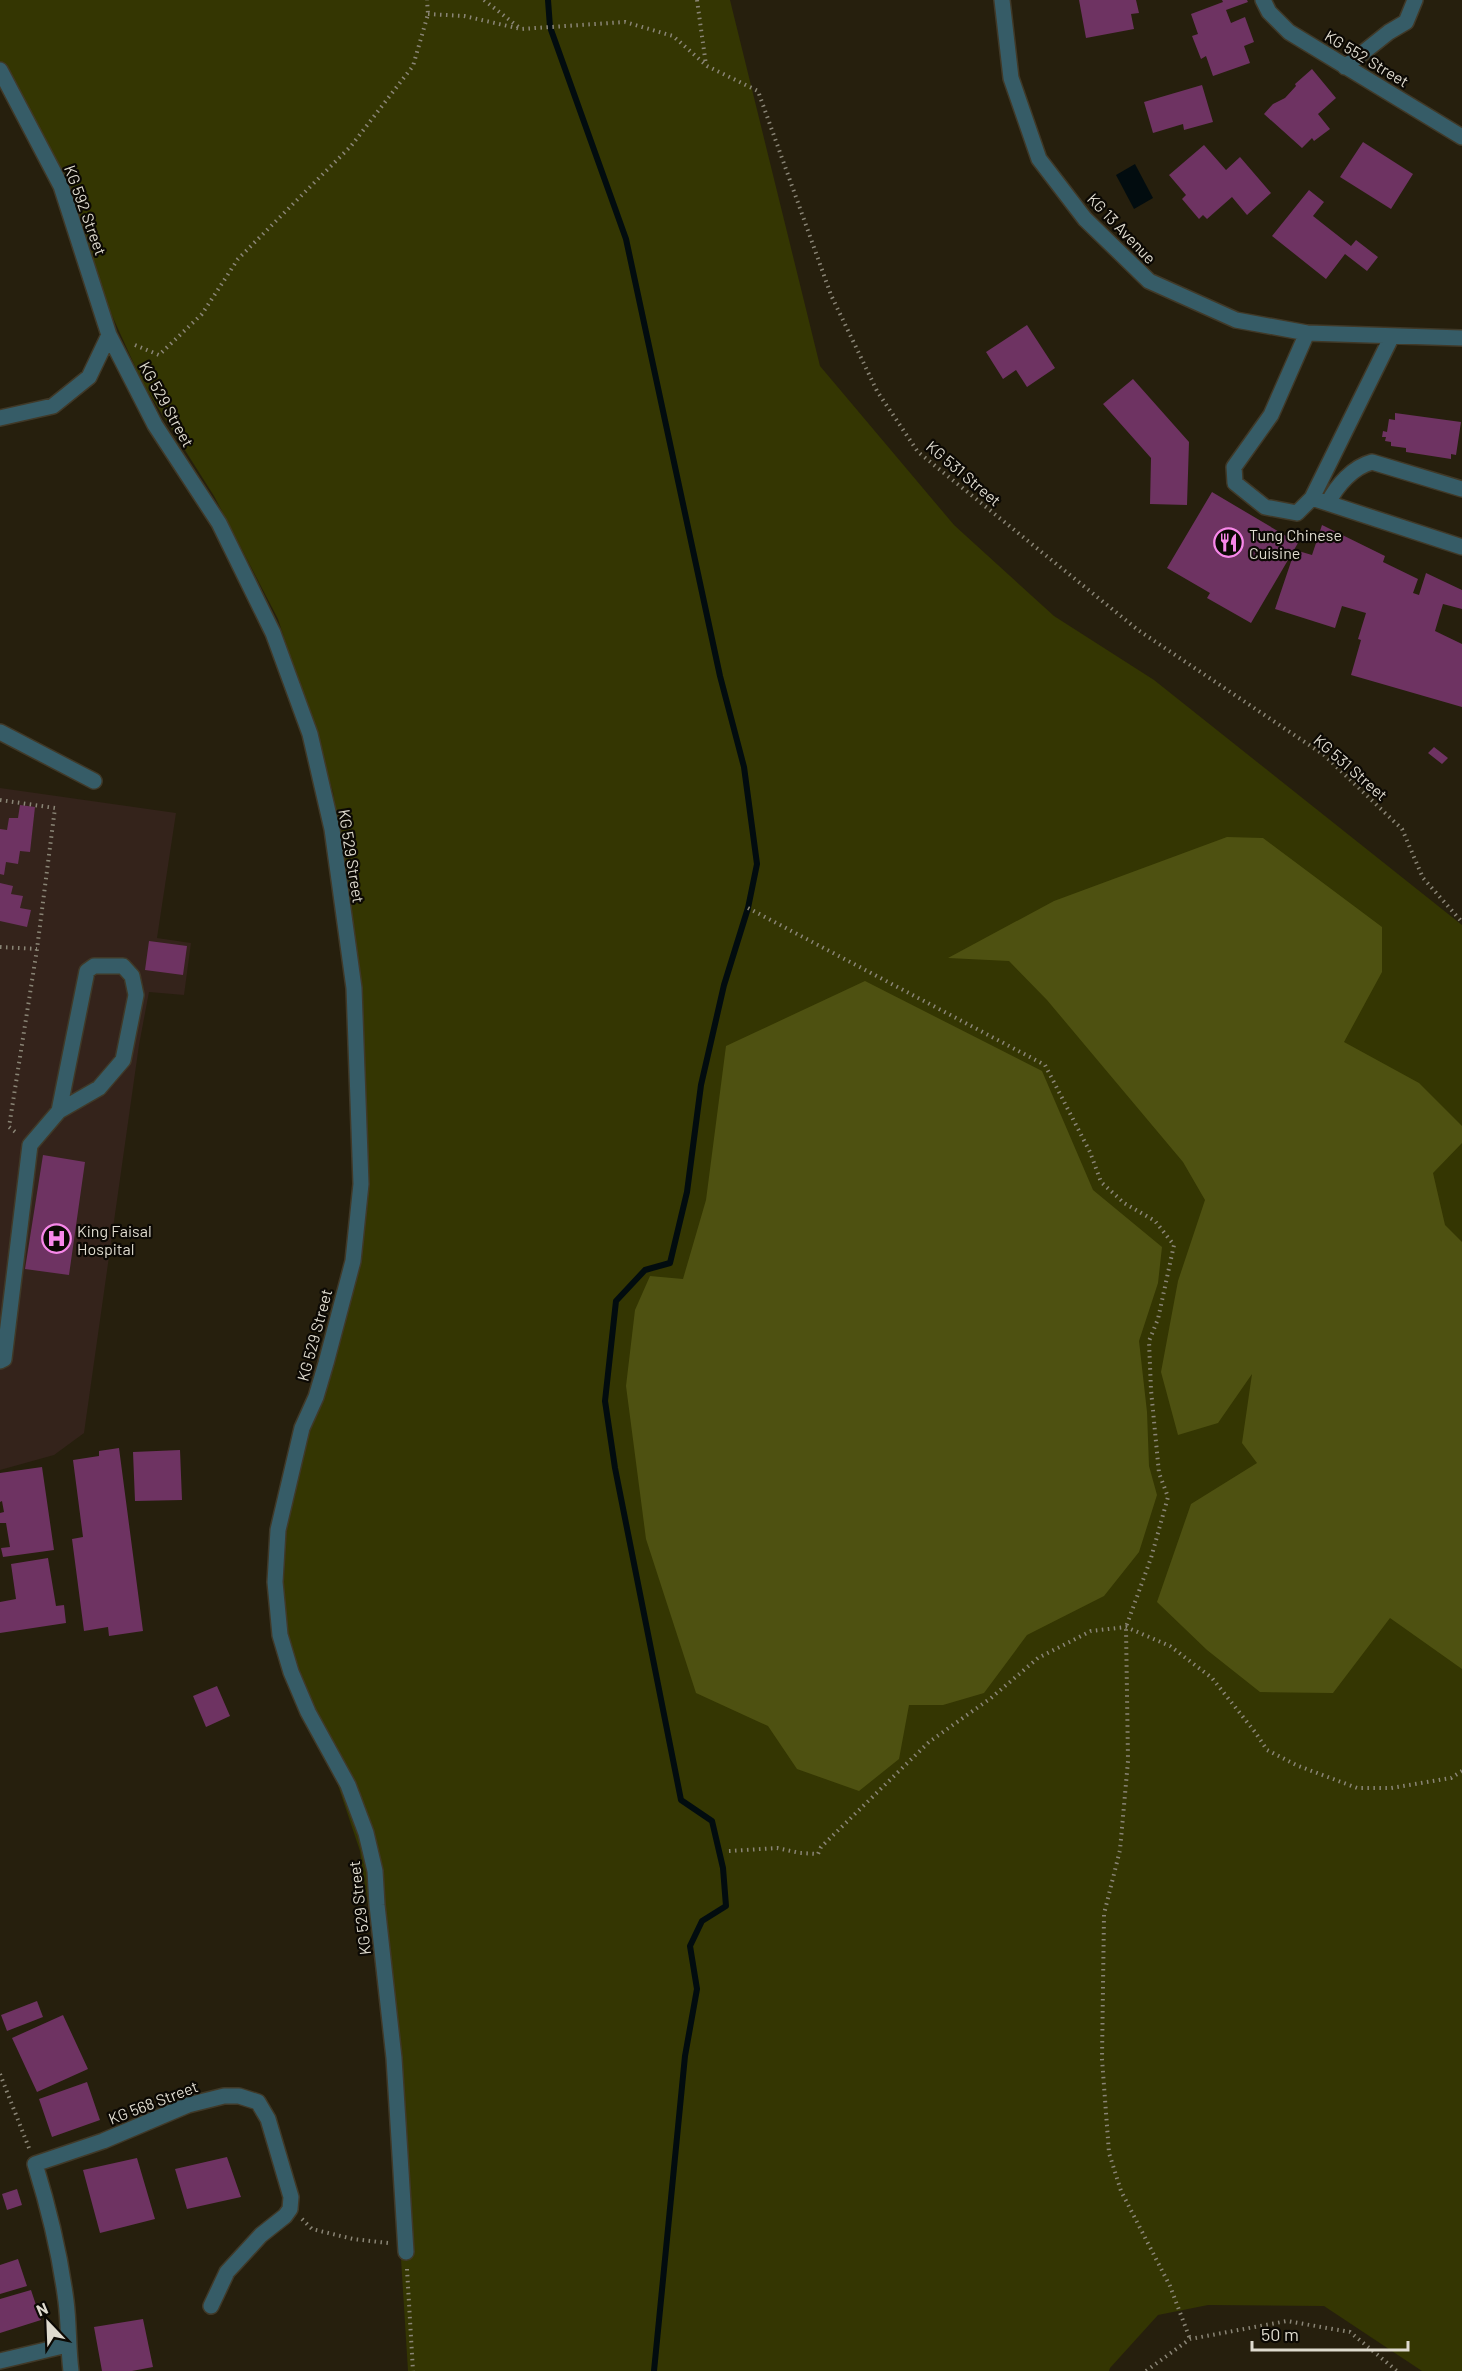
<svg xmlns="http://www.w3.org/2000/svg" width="1462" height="2371" font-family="Barlow,sans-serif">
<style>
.medical{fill:#34231b}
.green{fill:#343602}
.forest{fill:#4e5111}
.water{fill:#020c0f}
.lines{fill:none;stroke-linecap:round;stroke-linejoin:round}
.stream{stroke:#020c0f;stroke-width:6}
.building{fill:#6e3362}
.minor-casing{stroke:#403928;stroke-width:18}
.path{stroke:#8a8576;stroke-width:4;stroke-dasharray:1.5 4.5;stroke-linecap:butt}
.minor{stroke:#365c67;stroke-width:15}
.labels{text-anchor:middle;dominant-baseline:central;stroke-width:4.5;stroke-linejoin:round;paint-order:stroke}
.street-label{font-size:16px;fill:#dfdbcf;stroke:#0c0904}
.poi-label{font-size:16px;fill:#dfdbcf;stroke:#0c0904;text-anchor:start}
</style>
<rect width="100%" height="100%" fill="#261f0d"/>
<!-- medical -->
<path class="medical" d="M 0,788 L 176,813 L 157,938 L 191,943 L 184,995 L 149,992 L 139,1045 L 84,1433 L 54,1455 L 0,1470 Z"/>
<!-- green -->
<path class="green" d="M 0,0 L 730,0 L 820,366 L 954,525 L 1054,616 L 1154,680 L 1462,925 L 1462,2371 L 1422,2371 L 1324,2306 L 1208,2305 L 1158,2315 L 1110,2368 L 1109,2371 L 408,2371 L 387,2035 L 360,1851 L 282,1618 L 288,1496 L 346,1264 L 361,1129 L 361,983 L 333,792 L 278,619 L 214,496 L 143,384 L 0,68 Z"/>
<!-- forest -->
<path class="forest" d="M 1227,837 L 1263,838 L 1382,927 L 1382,972 L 1344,1042 L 1419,1083 L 1462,1126 L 1462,1143 L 1433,1173 L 1445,1225 L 1462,1242 L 1462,1669 L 1390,1618 L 1333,1693 L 1260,1692 L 1207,1650 L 1157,1602 L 1191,1504 L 1257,1463 L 1242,1443 L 1252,1374 L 1218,1423 L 1178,1435 L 1161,1372 L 1178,1281 L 1205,1200 L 1183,1162 L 1047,1000 L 1009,961 L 948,958 L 1054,901 Z
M 865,981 L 1042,1071 L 1093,1190 L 1162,1247 L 1158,1283 L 1139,1341 L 1147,1412 L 1149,1466 L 1157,1495 L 1139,1552 L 1104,1596 L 1027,1635 L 984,1693 L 943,1705 L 909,1705 L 899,1759 L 859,1791 L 797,1769 L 768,1726 L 696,1693 L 646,1539 L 626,1386 L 635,1310 L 650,1276 L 683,1279 L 706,1200 L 726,1046 Z"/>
<!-- water -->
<path class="water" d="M 1135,164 L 1153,198 L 1134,209 L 1116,175 Z"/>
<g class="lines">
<!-- stream -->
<path class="stream" d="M 548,0 L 550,27 L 626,239 L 720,676 L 744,767 L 757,864 L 748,908 L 724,985 L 701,1085 L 687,1192 L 670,1263 L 645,1270 L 616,1301 L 605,1401 L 615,1468 L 681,1800 L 712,1821 L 723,1868 L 726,1906 L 702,1921 L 690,1946 L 697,1989 L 685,2056 L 654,2371"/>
</g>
<!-- building -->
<path class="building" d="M 1079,0 L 1136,0 L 1139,13 L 1131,14 L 1134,29 L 1086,38 Z
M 1222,0 L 1247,0 L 1248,2 L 1226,10 L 1231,23 L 1245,17 L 1254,42 L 1244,46 L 1250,63 L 1213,76 L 1206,56 L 1201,59 L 1192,36 L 1198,34 L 1191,14 L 1223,2 Z
M 1312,69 L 1336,98 L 1318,114 L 1330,129 L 1314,141 L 1312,138 L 1302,148 L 1264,114 L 1273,104 L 1285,98 L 1296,86 L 1295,84 Z
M 1202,85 L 1213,122 L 1184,130 L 1183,124 L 1153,133 L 1144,102 Z
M 1363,142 L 1413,174 L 1391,209 L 1340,177 Z
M 1204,145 L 1226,170 L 1240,157 L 1271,193 L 1247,215 L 1232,197 L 1207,219 L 1203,215 L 1199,219 L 1182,199 L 1186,195 L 1169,175 Z
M 1309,190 L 1324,202 L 1313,216 L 1351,246 L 1356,240 L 1378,257 L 1367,271 L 1345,254 L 1326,279 L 1272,236 Z
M 1027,325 L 1055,368 L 1027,387 L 1016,370 L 1003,379 L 986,352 Z
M 1133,379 L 1189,442 L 1187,505 L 1150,504 L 1151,458 L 1103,404 Z
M 1395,413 L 1461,422 L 1456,455 L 1451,454 L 1451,459 L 1406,452 L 1406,448 L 1391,446 L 1391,442 L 1385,441 L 1386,437 L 1382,437 L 1383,431 L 1387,432 L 1389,419 L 1395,420 Z
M 1212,492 L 1298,543 L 1251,623 L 1207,598 L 1210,593 L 1167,568 Z
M 1322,525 L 1385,556 L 1383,562 L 1418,579 L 1413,593 L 1419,595 L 1426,573 L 1462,590 L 1462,609 L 1443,604 L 1435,631 L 1462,644 L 1462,707 L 1351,675 L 1361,640 L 1358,639 L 1366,613 L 1342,606 L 1335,628 L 1275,609 L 1295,550 L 1312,555 Z
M 1434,747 L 1448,758 L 1442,764 L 1428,753 Z
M 20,805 L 35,807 L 30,852 L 20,851 L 18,864 L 6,862 L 4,875 L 0,874 L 0,829 L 7,830 L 9,818 L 18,818 Z
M 0,883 L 13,886 L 11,894 L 23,896 L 20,908 L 31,910 L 27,927 L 0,921 Z
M 149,941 L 187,946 L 183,975 L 145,970 Z
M 43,1155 L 85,1162 L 69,1275 L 25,1269 Z
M 119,1448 L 143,1631 L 109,1636 L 108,1627 L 84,1631 L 72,1539 L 83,1537 L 73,1460 L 99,1456 L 99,1451 Z
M 180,1450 L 182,1500 L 135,1501 L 133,1452 Z
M 42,1467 L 54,1550 L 3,1557 L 1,1548 L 10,1547 L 6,1523 L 0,1523 L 0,1513 L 4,1512 L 2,1501 L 0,1502 L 0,1473 Z
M 48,1558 L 56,1606 L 64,1605 L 66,1623 L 0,1633 L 0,1602 L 16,1599 L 11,1564 Z
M 217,1686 L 230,1716 L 206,1727 L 193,1696 Z
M 37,2001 L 43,2017 L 7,2031 L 1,2015 Z
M 63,2015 L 88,2069 L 37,2092 L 12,2038 Z
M 87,2082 L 100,2120 L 52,2137 L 39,2099 Z
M 227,2157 L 241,2197 L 187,2209 L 175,2169 Z
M 137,2158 L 155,2219 L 100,2233 L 83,2170 Z
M 17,2189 L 22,2205 L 7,2210 L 2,2194 Z
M 18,2259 L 27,2286 L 0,2294 L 0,2265 Z
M 31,2290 L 41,2320 L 0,2333 L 0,2299 Z
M 143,2319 L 153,2367 L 132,2371 L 102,2371 L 94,2327 Z"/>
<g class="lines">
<defs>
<path id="minor" d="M 1002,0 L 1011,78 L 1039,159 L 1085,219 L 1149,281 L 1236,320 L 1307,333 L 1462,338
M 1263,0 L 1269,12 L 1289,32 L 1462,137
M 1345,67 L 1389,32 L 1406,22 L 1415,0
M 0,70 L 61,186 L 109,335 L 155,425 L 219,523 L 273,633 L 310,734 L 332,829 L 354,988 L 361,1184 L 353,1261 L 326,1363 L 316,1397 L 302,1428 L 278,1530 L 275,1582 L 280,1635 L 291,1672 L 308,1712 L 348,1785 L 366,1833 L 375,1871 L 377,1905 L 394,2058 L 406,2252
M 1307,333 L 1271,415 L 1234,467 L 1235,483 L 1265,507 L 1297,513 L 1312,498 L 1392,336
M 0,418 L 53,406 L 89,377 L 109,335
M 1312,498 L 1462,547
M 1328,503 C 1337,485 1353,467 1372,462 L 1462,489
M 0,732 L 94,781
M 0,1361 L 4,1359 L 30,1145 L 59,1111 L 99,1088 L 123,1060 L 136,995 L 132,976 L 123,966 L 94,966 L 87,971 L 59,1111
M 0,2361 L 67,2345
M 71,2371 C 68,2348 69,2324 66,2301 C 60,2255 49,2209 35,2164 L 103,2141 L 188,2105 L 224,2096 L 239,2096 L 258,2102 L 268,2119 L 291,2197 L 290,2209 L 285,2216 L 261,2235 L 227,2272 L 211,2306"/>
</defs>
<!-- minor casing -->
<use href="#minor" class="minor-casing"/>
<!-- path -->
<path class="path" d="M 484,0 L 521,29
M 697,0 L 706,65
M 428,14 L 464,16 L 521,29 L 625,22 L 673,36 L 707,66 L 758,91 L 831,295 L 877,391 L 918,452 L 1138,630 L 1324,755 L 1402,829 L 1423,878 L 1462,922
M 135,345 L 159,355 L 202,314 L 238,259 L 351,146 L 413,66 L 428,14 L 427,0
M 0,800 L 55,808 L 37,949 L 9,1127 L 18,1134
M 748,908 L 1045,1065 L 1090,1152 L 1101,1182 L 1124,1203 L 1155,1221 L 1174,1245 L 1158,1319 L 1149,1341 L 1151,1390 L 1159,1473 L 1168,1497 L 1151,1558 L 1126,1627 L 1128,1761 L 1120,1850 L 1104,1914 L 1102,2059 L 1109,2153 L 1121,2191 L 1170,2286 L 1190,2339
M 0,947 L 37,949
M 729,1851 L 777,1848 L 800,1853 L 818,1854 L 821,1847 L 929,1742 L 991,1698 L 1038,1658 L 1091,1631 L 1126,1627 L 1170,1646 L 1212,1678 L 1255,1732 L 1267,1750 L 1296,1765 L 1357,1788 L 1391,1788 L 1451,1778 L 1462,1771
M 0,2074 L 29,2148
M 302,2219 L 312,2229 L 353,2239 L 388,2243
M 407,2269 L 413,2371
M 1146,2371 L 1190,2339 L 1287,2321 L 1350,2332 L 1397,2371"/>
<!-- minor -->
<use href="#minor" class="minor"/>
</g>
<!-- icons -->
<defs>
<symbol id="restaurant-ring" viewBox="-11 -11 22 22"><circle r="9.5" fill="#0c0904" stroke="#f888ea" stroke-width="1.5"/><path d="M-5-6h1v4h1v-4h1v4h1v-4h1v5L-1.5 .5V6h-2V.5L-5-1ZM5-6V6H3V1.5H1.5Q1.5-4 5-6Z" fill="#f888ea"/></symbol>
<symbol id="hospital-ring" viewBox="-11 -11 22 22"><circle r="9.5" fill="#0c0904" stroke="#f888ea" stroke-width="1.5"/><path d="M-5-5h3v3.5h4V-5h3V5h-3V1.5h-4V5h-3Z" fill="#f888ea"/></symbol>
</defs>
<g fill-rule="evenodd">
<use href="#restaurant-ring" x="1212" y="526" width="33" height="33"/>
<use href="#hospital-ring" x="40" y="1222" width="33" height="33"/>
</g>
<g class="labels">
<!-- street labels -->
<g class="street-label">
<text transform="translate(1367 58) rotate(31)">KG 552 Street</text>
<text transform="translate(86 210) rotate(70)">KG 592 Street</text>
<text transform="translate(1122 228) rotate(46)">KG 13 Avenue</text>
<text transform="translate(167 404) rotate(61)">KG 529 Street</text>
<text transform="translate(964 473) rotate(40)">KG 531 Street</text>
<text transform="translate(1351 767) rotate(41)">KG 531 Street</text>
<text transform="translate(352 856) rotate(81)">KG 529 Street</text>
<text transform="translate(314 1335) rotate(-75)">KG 529 Street</text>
<text transform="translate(359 1908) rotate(-97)">KG 529 Street</text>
<text transform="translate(153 2102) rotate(-21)">KG 568 Street</text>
</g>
<!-- poi labels -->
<g class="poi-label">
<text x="1249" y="534">Tung Chinese<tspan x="1249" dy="18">Cuisine</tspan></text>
<text x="77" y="1230">King Faisal<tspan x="77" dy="18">Hospital</tspan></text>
</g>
</g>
<!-- north arrow -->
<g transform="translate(48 2323) rotate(337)" stroke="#0c0904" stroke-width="4.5" paint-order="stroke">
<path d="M0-4.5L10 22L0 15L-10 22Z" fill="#dfdbcf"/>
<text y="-9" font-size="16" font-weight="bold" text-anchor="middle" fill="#dfdbcf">N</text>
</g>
<!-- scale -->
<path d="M1252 2341v9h156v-9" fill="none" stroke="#dfdbcf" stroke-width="3"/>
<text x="1261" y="2341" font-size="18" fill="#dfdbcf" stroke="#0c0904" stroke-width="4.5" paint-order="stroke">50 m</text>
</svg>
